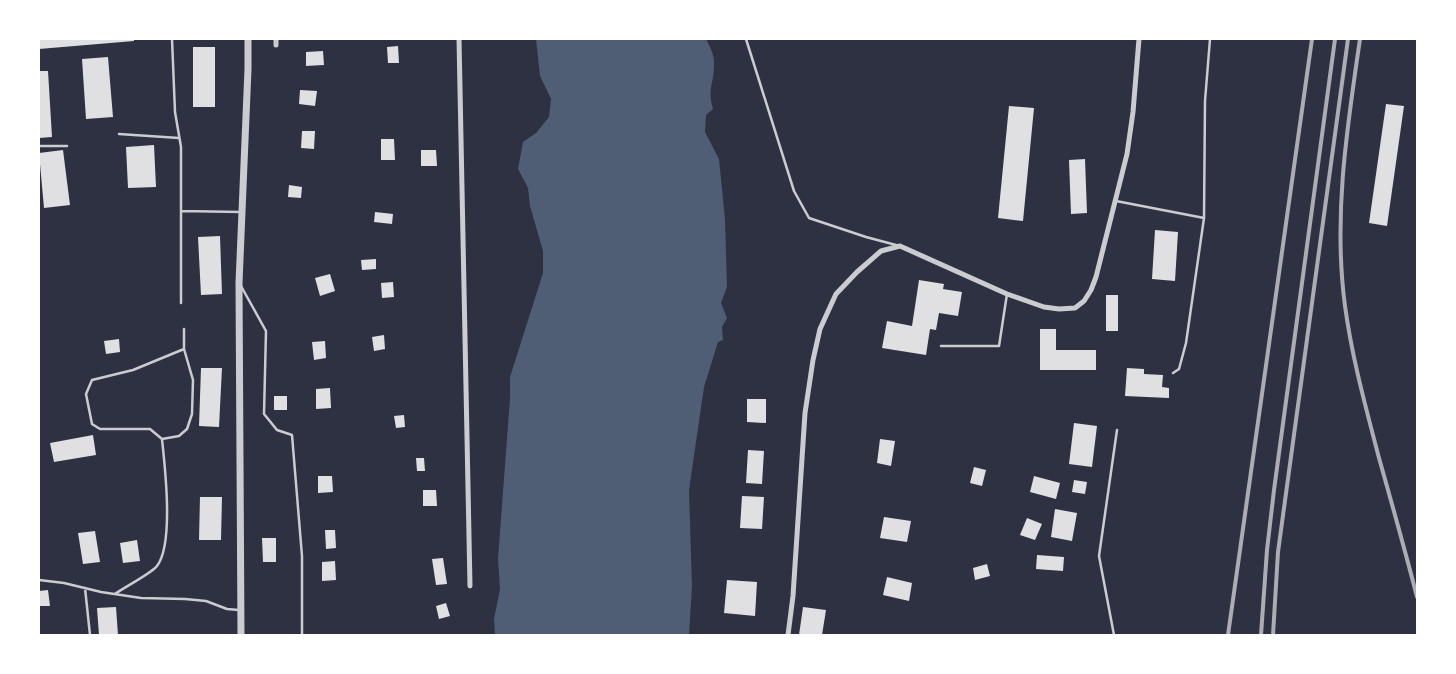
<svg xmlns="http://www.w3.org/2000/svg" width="1456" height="674" font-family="Ubuntu,sans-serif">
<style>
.water{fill:#4f5d75}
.building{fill:#e0e0e3}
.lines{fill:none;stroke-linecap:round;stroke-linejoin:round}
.service{stroke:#caccd0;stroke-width:2.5}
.minor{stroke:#caccd0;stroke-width:5}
.tertiary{stroke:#caccd0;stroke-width:7}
.rail{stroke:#abadb3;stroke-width:4}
</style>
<rect width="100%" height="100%" fill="#2d3142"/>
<!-- water -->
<path class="water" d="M 536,39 L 706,39 C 710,47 715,56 714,65 C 714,84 707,89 713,109 L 706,115 L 705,132 L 719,159 L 725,219 L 727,287 L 721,303 L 727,318 L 722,327 L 723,340 L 718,342 L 704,387 L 689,490 L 692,587 L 689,635 L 495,635 L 494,619 L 500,589 L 498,559 L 510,398 L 510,377 L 543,273 L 543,251 L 530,206 L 528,188 L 518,169 L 523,142 L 536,133 L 549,117 L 551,99 L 540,76 Z"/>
<!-- building -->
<path class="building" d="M 39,39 L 134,39 L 134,41 L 39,49 Z
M 398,46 L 399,63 L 388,63 L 387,47 Z
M 193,47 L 215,47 L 215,107 L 193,107 Z
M 323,51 L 324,65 L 306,66 L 306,52 Z
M 108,57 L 113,117 L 86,119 L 82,59 Z
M 39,71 L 48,71 L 52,137 L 39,138 Z
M 300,90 L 317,91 L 315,106 L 299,104 Z
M 1386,104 L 1404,106 L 1387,226 L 1369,223 Z
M 1009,106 L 1034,108 L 1023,221 L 998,218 Z
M 302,131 L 315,131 L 314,149 L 301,148 Z
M 381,139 L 394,139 L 395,160 L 381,160 Z
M 154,145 L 156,187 L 128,188 L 126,147 Z
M 63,150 L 70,205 L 44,208 L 39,153 Z
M 421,150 L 436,150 L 437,166 L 421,166 Z
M 1085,159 L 1087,213 L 1071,214 L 1069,160 Z
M 289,185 L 302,187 L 301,198 L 288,197 Z
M 375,212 L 393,214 L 392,224 L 374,222 Z
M 1155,230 L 1178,232 L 1175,281 L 1152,279 Z
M 220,236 L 222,294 L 201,295 L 198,237 Z
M 376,259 L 376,269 L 362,270 L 361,260 Z
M 330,274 L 335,291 L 320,296 L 315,278 Z
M 919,280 L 944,284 L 943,289 L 962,292 L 958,316 L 939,313 L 936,330 L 930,329 L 926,355 L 882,348 L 887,321 L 912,326 Z
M 393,282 L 394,297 L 382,298 L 381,283 Z
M 1106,295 L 1118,295 L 1118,331 L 1106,331 Z
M 1040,329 L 1056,329 L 1056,350 L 1096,350 L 1096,370 L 1040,370 Z
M 384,335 L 385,349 L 374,351 L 372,337 Z
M 119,339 L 120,352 L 106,354 L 104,341 Z
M 325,341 L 326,358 L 314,360 L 312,342 Z
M 201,368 L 222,368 L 219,427 L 199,426 Z
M 1127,368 L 1144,369 L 1144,374 L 1163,375 L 1162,387 L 1169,388 L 1169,398 L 1125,396 Z
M 330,388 L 331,408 L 316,409 L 316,389 Z
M 274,396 L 287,396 L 287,410 L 274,410 Z
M 747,399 L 766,399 L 766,423 L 747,422 Z
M 404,415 L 405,427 L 396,428 L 394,416 Z
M 1074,423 L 1097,426 L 1092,467 L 1069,464 Z
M 93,435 L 96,455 L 54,462 L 50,443 Z
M 880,439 L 895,441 L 891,466 L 877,463 Z
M 748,450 L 764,451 L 762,484 L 746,483 Z
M 416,458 L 424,458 L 425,471 L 417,471 Z
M 974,467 L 986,470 L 982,486 L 970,483 Z
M 318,476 L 332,476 L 333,492 L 318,493 Z
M 1034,476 L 1060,483 L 1056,499 L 1030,492 Z
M 1074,480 L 1087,482 L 1085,494 L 1072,492 Z
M 423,490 L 436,490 L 437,506 L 423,506 Z
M 742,496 L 764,497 L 762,529 L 740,528 Z
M 200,497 L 222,497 L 221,540 L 199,540 Z
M 1055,509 L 1077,513 L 1072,541 L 1051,537 Z
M 884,517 L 911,521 L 907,542 L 880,538 Z
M 1027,518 L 1042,524 L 1035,540 L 1020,535 Z
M 325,530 L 335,530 L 336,548 L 326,549 Z
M 95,531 L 100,562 L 83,564 L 78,533 Z
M 262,538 L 276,538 L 276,562 L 263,562 Z
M 137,540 L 140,561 L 123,563 L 120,543 Z
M 1037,555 L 1064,557 L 1063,571 L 1036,569 Z
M 443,558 L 447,584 L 436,585 L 432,559 Z
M 335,561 L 336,580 L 322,581 L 322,562 Z
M 987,564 L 990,576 L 975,580 L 973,568 Z
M 887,577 L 912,583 L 909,601 L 883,595 Z
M 727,580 L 757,582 L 755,616 L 724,613 Z
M 48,590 L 50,606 L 39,606 L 39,591 Z
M 446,603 L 450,616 L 439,619 L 436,606 Z
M 116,607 L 118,635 L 99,635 L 97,608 Z
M 803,607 L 826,610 L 822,635 L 799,635 Z"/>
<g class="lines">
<!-- service -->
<path class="service" d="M 172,39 L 175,112 L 181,147 L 181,303
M 746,39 L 794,191 L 809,218 L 866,237 L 896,245
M 119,134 L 179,138
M 39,146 L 67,146
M 1116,201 L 1204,218 L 1186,343 L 1179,369 L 1173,373
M 181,211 L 241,212
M 1204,218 L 1205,101 L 1210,39
M 241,286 L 266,331 L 264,414 L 277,430 L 292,435 L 302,556 L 302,635
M 941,346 L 999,346 L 1007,294
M 162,439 L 179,436 L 187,429 L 192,414 L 193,380 L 184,349 L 184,329
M 39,580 L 64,583 L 101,592 L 141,598 L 185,599 L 206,601 L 227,609 L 239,610
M 85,588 L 90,635
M 115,594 C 123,588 152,573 157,566 C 174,544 165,467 162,439 L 150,429 L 100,429 L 92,424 L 86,394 L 92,380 L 133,370 L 184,349
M 1114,635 L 1099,556 L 1117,430"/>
<!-- minor -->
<path class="minor" d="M 459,39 L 470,586
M 276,45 L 276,39
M 788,635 L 793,596 L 805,413 L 813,360 L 820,329 L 836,294 L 857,272 L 881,251 L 900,246 L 1007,294 L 1044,307 L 1059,309 L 1075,308 L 1084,301 L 1091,290 L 1096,277 L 1127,154 L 1133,112 L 1139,39"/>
<!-- tertiary -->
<path class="tertiary" d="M 241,635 L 239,283 L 248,69 L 248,39"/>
<!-- rail -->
<path class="rail" d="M 1360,39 C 1347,128 1333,217 1345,306 C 1352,358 1366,408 1379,458 C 1392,504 1405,550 1417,597
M 1228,635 L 1312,39
M 1261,635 L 1267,550 L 1274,490 L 1335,39
M 1273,635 L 1278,552 L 1348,39"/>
</g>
<!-- border -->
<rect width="1456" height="674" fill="none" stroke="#ffffff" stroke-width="80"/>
</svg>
